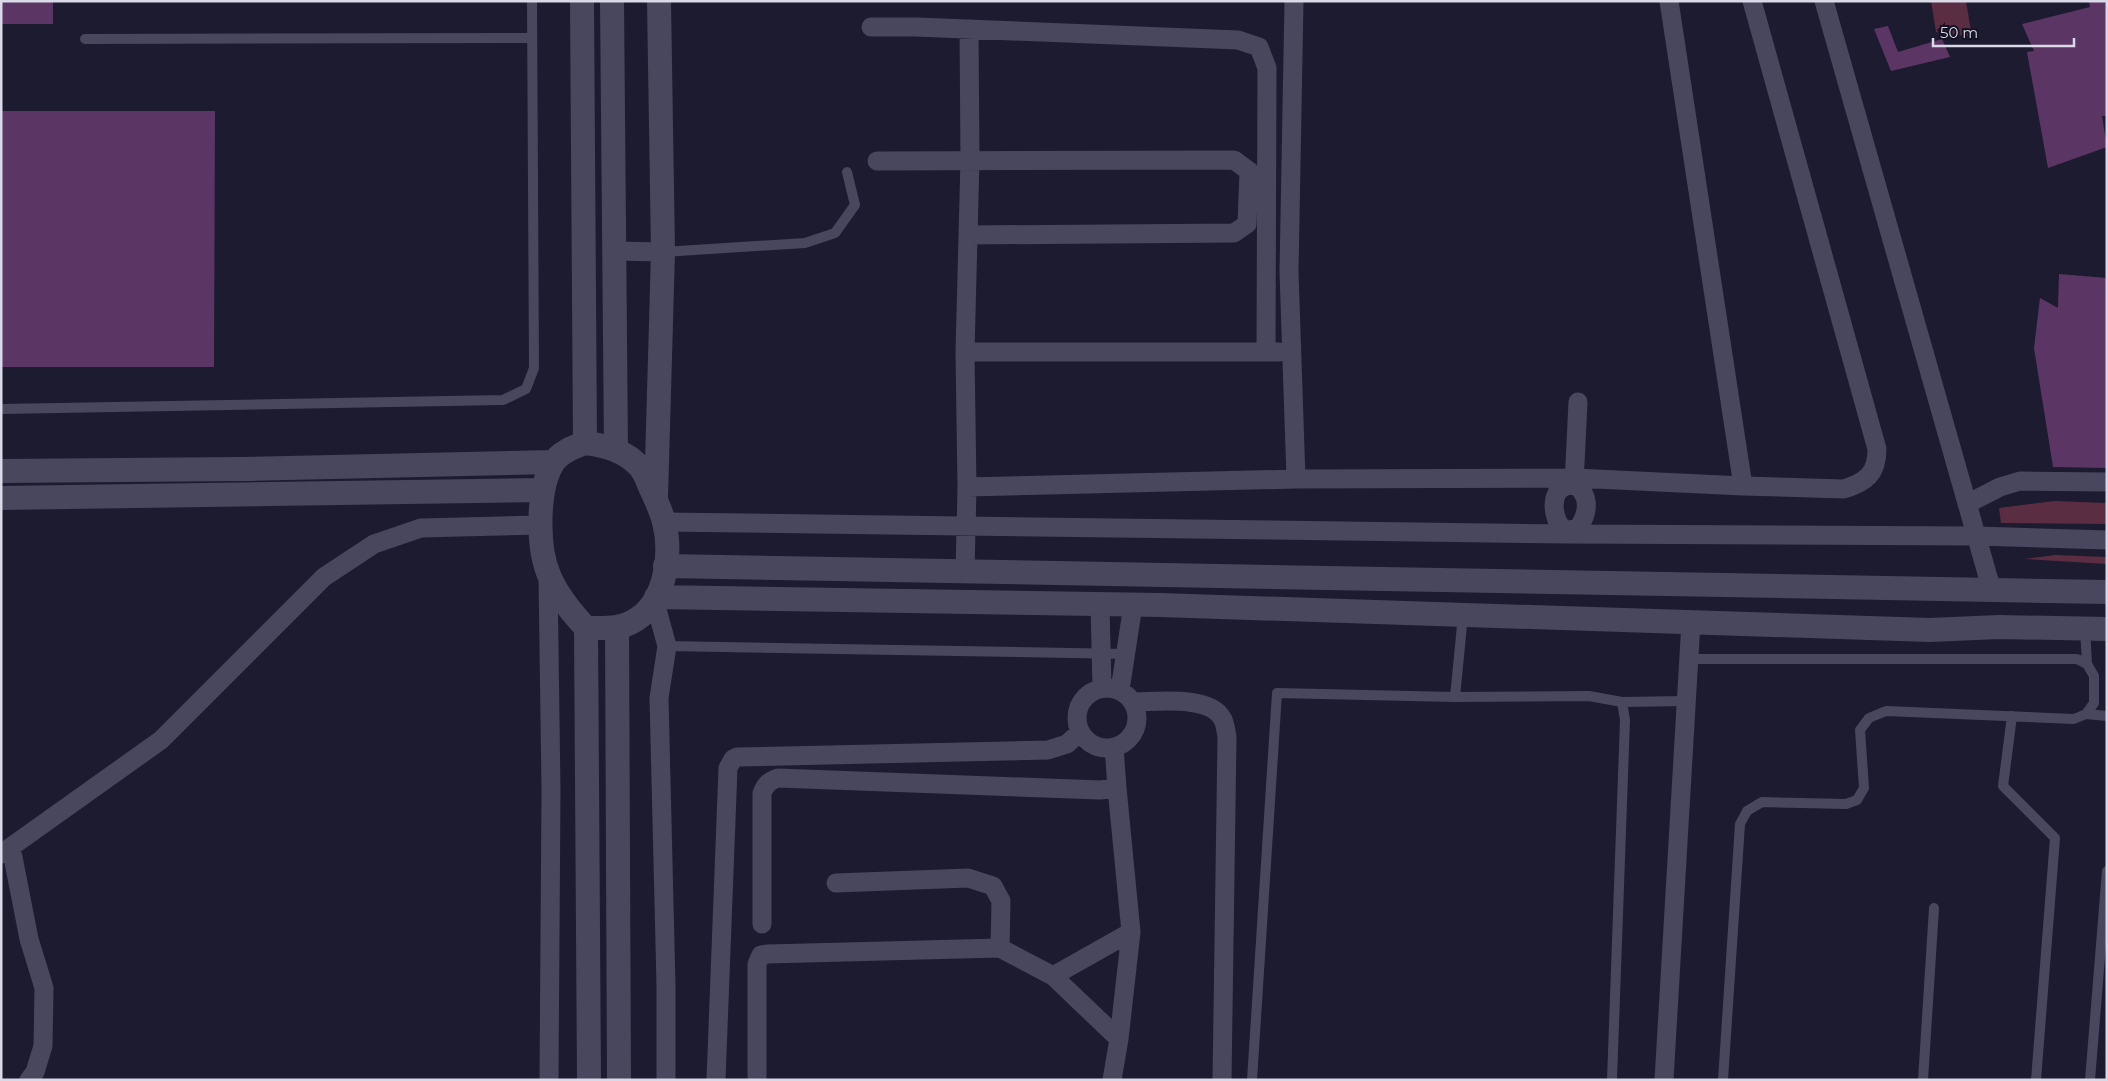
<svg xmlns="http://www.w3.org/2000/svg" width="2108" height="1081" font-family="Montserrat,sans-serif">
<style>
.green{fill:#5a2d43}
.building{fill:#5b3665}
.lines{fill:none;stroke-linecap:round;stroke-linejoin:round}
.service{stroke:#48475d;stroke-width:10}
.minor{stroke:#48475d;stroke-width:19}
.tertiary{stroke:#48475d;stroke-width:24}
</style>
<rect width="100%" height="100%" fill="#1d1b2f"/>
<!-- green -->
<path class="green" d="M 1931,1 L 1966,1 L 1972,37 L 1936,32 Z
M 2054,501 L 2107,503 L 2107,524 L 2001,523 L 1999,508 Z
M 2055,555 L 2107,557 L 2107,564 L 2024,559 Z"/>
<!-- building -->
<path class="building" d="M 1,1 L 53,1 L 53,24 L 1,24 Z
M 2089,1 L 2107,1 L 2107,116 L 2102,116 L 2107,147 L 2048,168 L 2027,52 L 2034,51 L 2022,24 L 2090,7 Z
M 1888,26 L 1898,52 L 1942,39 L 1950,57 L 1891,71 L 1874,29 Z
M 1,111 L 215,111 L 214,367 L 1,367 Z
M 2059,274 L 2107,278 L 2107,468 L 2053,467 L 2034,348 L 2040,298 L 2058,308 Z"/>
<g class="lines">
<!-- service -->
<path class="service" d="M 85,39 L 532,38
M 663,252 L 805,243 L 835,233 L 855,205 L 847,172
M 1,409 L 503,400 L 526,389 L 534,368 L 532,1
M 2085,628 L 2087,664
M 667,646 L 1126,654
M 1689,659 L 2077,659 L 2087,664 L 2094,676 L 2094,703 L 2086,714 L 2074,719 L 1886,711 L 1869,718 L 1860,730 L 1864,788 L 1857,800 L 1846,804 L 1762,802 L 1747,811 L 1740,824 L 1723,1080
M 1455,697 L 1463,615
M 1622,702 L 1686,701
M 2086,714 L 2107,716
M 2012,716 L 2003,786 L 2055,838 L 2036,1080
M 1252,1080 L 1277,693 L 1455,697 L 1589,696 L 1622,702 L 1625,720 L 1612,1080
M 1923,1080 L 1934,908
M 2090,1080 L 2107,871"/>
<!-- minor -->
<path class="minor" d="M 1294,1 L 1289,272 L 1296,479
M 1669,1 L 1743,486
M 1824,1 L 1992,591
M 871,27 L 916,27 L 1238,40 L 1259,47 L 1267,68 L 1266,351
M 877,161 L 1234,160 L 1249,171 L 1247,224 L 1234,233 L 968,235
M 614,251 L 663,252
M 965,352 L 1279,352
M 1574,484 C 1590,494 1589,512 1579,527 L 1568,531 C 1555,527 1551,505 1557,493 C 1561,487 1568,485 1574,484 Z
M 1574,484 L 1578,402
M 967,487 L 1296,479 L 1575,478 L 1743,486 L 1844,489 C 1866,482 1877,474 1877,449 L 1752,1
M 1967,504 L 2000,487 L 2020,481 L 2107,482
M 664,522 L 1568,534 L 1976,536 L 2107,540
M 965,572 L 967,487 L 965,352 L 970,160 L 969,29
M 548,576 L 551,790 L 549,1080
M 655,602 L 667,646 L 659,698 L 666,985 L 666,1080
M 1100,605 L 1102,688
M1077 718a30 30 0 1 1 60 0a30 30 0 1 1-60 0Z
M 1120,690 L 1133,605
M 1133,702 C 1156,702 1209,695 1222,718 C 1225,722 1226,731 1227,737 L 1222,1080
M 11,847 L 29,939 L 44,988 L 43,1046 L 35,1072 L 29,1080
M 1,854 L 161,740 L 324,577 L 374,544 L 421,528 L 541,525
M 836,883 L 968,878 L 993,886 L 1001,901 L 1000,948 L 1053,976 L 1131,932
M 762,924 L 762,793 C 766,784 769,781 778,778 L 1100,790 L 1117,788 L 1114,747
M 1053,976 L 1119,1039
M 716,1080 L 728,768 L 733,759 L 737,757 L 1048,750 L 1067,744 L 1080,732
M 757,1080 L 757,964 L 761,955 L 767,954 L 1000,948
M 1112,1080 L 1119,1039 L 1131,932 L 1117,788
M 1664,1080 L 1691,622"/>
<!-- tertiary -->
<path class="tertiary" d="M 582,1 L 585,443
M 612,1 L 616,450
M 585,443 C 605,445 625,451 639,466 C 644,471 647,480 650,487 C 655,498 661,510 664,522 C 672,553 666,601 637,619 C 621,630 604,628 586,628 C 571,612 557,595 549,575 C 537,547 537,489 553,463 C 560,452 573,447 585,443 Z
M 1,471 L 241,469 L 553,462
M 656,497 L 663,252 L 659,1
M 1,498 L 543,490
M 665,566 L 2107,592
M 656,597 L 1160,605 L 1930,630 L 1999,627 L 2107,629
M 586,628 L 589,1080
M 617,628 L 619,1080"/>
</g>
<!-- border -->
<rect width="2108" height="1081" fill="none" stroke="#d9d9e7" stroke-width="5"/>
<!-- scale -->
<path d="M1933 38v8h141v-8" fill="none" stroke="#d9d9e7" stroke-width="2.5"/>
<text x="1940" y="38" font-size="15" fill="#d9d9e7" stroke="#141225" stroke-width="4" paint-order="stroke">50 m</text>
</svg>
